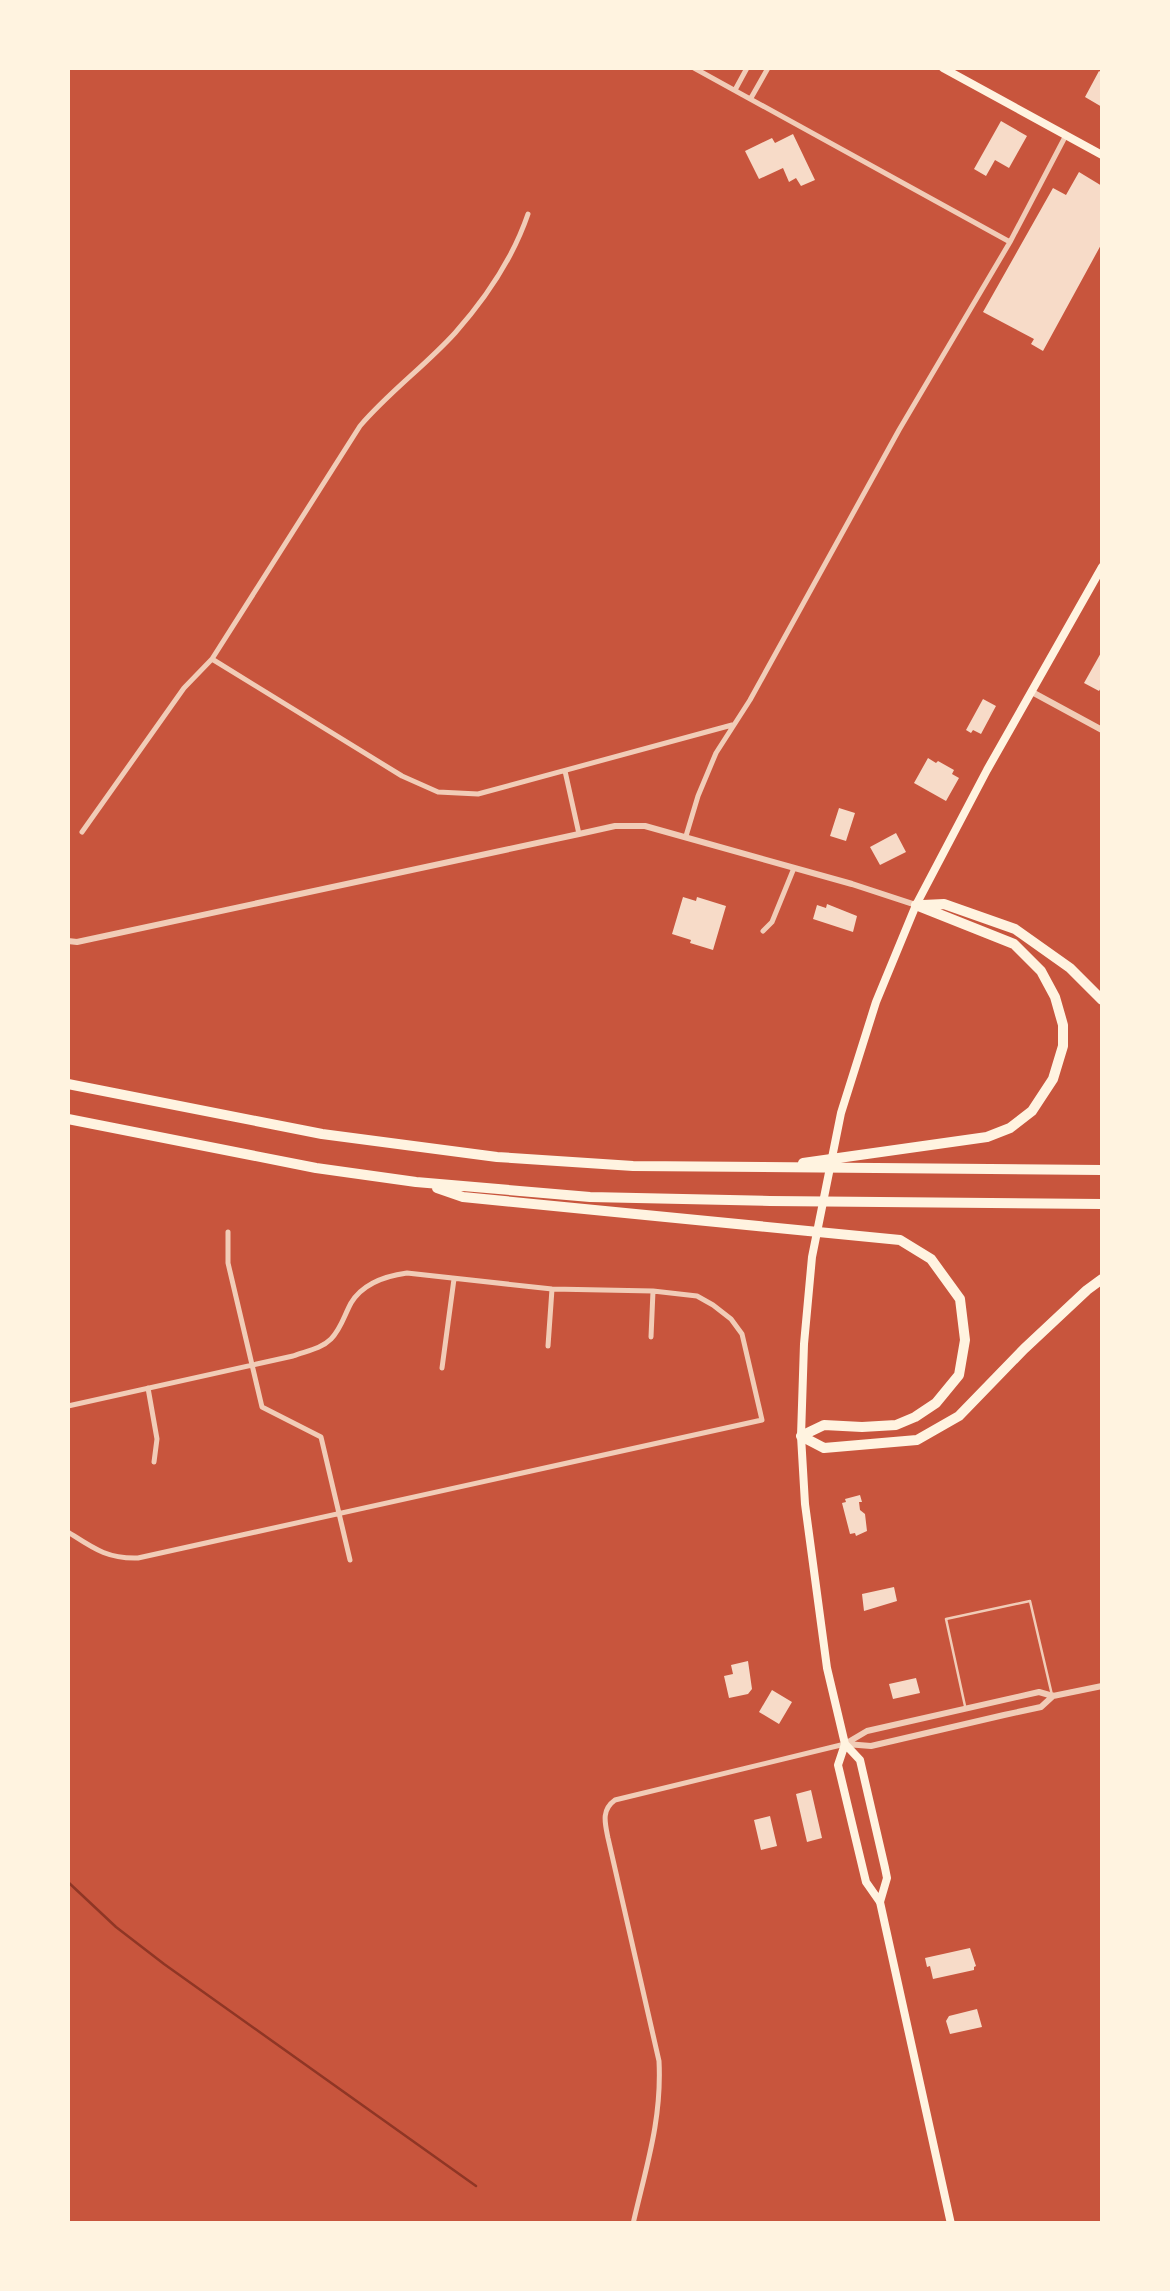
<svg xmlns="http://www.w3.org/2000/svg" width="1170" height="2291" font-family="'Crimson Pro',serif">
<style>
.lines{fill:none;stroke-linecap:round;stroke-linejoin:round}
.stream{stroke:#8f3625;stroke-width:2.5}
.building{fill:#f7dbc8}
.service{stroke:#f1ccb7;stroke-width:2.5}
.minor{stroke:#f1ccb7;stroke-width:5}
.tertiary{stroke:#f1ccb7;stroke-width:6}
.secondary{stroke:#fff3e0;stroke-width:8}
.motorway{stroke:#fff3e0;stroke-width:10}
</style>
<rect width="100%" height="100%" fill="#c8553d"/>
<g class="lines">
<!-- stream -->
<path class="stream" d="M 68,1882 L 116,1927 L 164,1964 L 476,2186"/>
</g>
<!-- building -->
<path class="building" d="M 1099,71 L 1102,73 L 1102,107 L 1085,97 Z
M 1001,121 L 1027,136 L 1009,168 L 995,160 L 986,176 L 974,169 Z
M 793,134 L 815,180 L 801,186 L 796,178 L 789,182 L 783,168 L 759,179 L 745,151 L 772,138 L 775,143 Z
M 1079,172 L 1102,186 L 1102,243 L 1043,351 L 1031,344 L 1034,339 L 983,312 L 1053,188 L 1066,195 Z
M 1102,651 L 1102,686 L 1099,691 L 1084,683 Z
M 983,699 L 996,706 L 981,734 L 973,730 L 971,733 L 966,730 Z
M 928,758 L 936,763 L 938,761 L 954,770 L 952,774 L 959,778 L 946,801 L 914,783 Z
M 839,808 L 855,813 L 846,841 L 830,836 Z
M 896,833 L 906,852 L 880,865 L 870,847 Z
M 683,897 L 696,901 L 697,897 L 726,906 L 713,950 L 690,943 L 691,940 L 672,934 Z
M 827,904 L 857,916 L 853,932 L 813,919 L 817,905 L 826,908 Z
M 860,1495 L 862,1502 L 859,1502 L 860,1510 L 865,1514 L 867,1531 L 856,1536 L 855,1533 L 850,1534 L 842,1503 L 846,1502 L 845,1499 Z
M 894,1587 L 897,1601 L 864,1611 L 862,1594 Z
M 748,1661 L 752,1689 L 748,1694 L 729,1698 L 724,1676 L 733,1674 L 731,1665 Z
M 916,1678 L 920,1693 L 893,1699 L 889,1684 Z
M 772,1690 L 792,1702 L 779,1724 L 759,1712 Z
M 811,1790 L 822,1838 L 807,1842 L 796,1794 Z
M 770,1816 L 777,1846 L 761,1850 L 754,1820 Z
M 970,1948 L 976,1966 L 974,1967 L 974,1970 L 933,1979 L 930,1966 L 927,1967 L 925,1958 Z
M 977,2009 L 982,2027 L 950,2034 L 946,2021 L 949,2016 Z"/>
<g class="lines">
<!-- service -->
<path class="service" d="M 965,1706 L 946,1619 L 1030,1601 L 1052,1695"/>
<!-- minor -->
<path class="minor" d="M 694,68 L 1010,242
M 735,90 L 747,68
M 751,98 L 768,68
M 212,659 L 402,776 L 438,792 L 478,794 L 732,725
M 565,771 L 579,834
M 82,832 L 184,688 L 212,659 L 360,426 C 389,392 425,366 455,333 C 486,298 513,258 528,214
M 686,836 L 698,796 L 716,753 L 750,700 L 899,430 L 1010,242 L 1065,137
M 763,931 L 772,922 L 794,868
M 228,1232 L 228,1263 L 262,1407 L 321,1437 L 350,1560
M 651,1337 L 653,1291
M 548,1346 L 552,1289
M 442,1368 L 454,1279
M 148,1388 L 157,1439 L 154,1462
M 68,1406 L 293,1356 C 306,1351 321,1349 331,1339 C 341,1329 344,1316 351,1303 C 363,1283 385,1276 407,1273 L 552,1289 L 653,1291 L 697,1296 L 713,1305 L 731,1319 L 742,1334 L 762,1420 L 138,1558 C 107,1559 93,1548 68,1532
M 633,2224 C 646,2167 662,2120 659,2061 L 608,1838 C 605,1823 601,1810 615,1800 L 845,1744"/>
<!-- tertiary -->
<path class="tertiary" d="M 1032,692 L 1102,730
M 68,941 L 77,942 L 579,834 L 615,826 L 645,826 L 852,884 L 916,905
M 845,1744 L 867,1731 L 1039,1692 L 1053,1696 L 1102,1686
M 846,1744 L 871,1746 L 1004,1715 L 1041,1707 L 1053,1696"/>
<!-- secondary -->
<path class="secondary" d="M 943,68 L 1102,155
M 845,1744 L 838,1765 L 866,1882 L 880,1902 L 951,2224
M 880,1902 L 887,1878 L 885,1868 L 860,1760 L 845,1744 L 827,1668 L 805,1504 L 801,1436 L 804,1344 L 812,1257 L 841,1113 L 876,1002 L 916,905 L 987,770 L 1102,567"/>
<!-- motorway -->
<path class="motorway" d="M 923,905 L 944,904 L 1015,929 L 1070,968 L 1102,1000
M 68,1084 L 322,1134 L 497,1157 L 633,1166 L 1102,1170
M 68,1119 L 316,1168 L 416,1182 L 590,1197 L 770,1201 L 1102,1204
M 803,1163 L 987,1137 L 1010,1128 L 1032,1111 L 1053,1079 L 1063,1046 L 1063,1025 L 1055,997 L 1041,971 L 1014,944 L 916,905
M 437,1188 L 463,1197 L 900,1240 L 931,1259 L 960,1299 L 965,1340 L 959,1375 L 936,1403 L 915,1417 L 896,1425 L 862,1427 L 824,1425 L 801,1436
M 801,1436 L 824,1448 L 917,1440 L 959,1416 L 1024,1349 L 1087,1290 L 1102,1279"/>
</g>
<!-- border -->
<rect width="1170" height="2291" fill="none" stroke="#fff3e0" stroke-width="140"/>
</svg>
